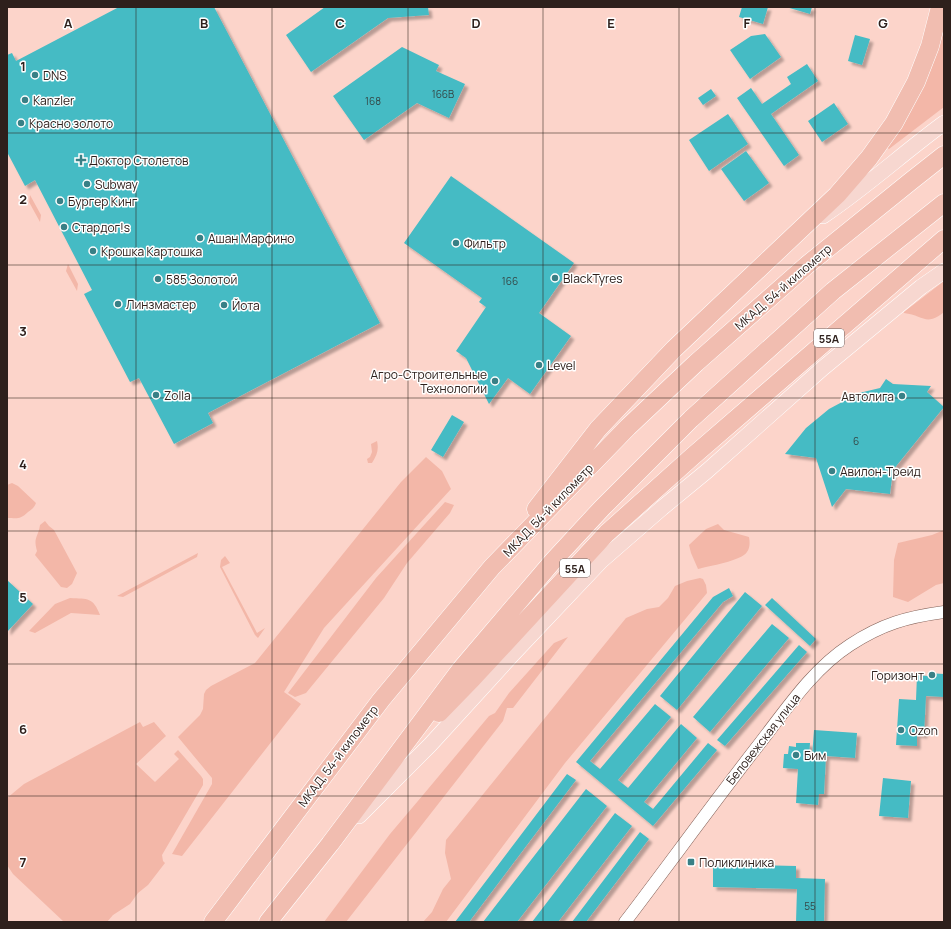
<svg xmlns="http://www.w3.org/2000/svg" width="951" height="929" font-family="Manrope,sans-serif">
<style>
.green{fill:#f3b7a8}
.building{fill:#45bbc4;filter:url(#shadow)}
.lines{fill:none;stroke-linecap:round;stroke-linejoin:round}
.minor-casing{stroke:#826057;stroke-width:13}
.major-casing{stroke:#fff;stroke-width:16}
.highway-casing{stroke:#fff;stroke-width:19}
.minor{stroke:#fff;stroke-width:12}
.major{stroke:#f7d7d0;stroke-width:15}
.highway{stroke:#f1bdb0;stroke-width:18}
.grid{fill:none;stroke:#2e201c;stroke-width:1;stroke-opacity:0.55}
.poi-dot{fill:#388086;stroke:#fff;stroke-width:1.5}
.labels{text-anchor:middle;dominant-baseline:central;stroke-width:3;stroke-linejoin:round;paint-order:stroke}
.number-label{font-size:10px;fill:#344746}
.shield{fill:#fff;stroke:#6d6360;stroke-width:1}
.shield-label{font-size:11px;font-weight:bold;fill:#2e201c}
.poi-label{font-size:12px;fill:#2e201c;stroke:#fff;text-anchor:start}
.street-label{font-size:12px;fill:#2e201c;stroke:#fff}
.grid-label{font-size:13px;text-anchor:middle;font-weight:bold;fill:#2e201c;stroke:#fff;stroke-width:3;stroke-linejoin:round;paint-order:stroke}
</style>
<defs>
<filter id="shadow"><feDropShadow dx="3.5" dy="3.5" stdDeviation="1" flood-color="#0004"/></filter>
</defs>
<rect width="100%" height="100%" fill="#fcd4ca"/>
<!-- green -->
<path class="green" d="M 944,15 L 944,107 L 889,149 L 884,146 Z
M 30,195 L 41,215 L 40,222 L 29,202 Z
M 68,264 L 78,284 L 77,291 L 66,271 Z
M 944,281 L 944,312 C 926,327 923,315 904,313 L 904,312 Z
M 377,441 C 379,450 377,455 372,463 L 368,463 L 367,459 L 370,457 L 372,452 L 371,444 Z
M 426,457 L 442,471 L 451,489 L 324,628 L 284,692 L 301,704 L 182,856 L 172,854 L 212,784 L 212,778 L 178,737 L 200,715 L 203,709 L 204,694 L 206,690 L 211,686 L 255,663 L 401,482 Z
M 12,483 L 18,486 L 36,503 C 34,508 32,509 28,512 C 20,520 17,518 7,518 L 7,485 Z
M 445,502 L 454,505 L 450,513 L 407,563 L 384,598 L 306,693 L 295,697 L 288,693 L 376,578 Z
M 45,521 L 49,526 L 54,530 L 77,573 L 72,584 L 67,588 L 61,587 L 35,555 L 37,551 C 33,537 38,538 40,525 Z
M 718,524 L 724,530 L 749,537 C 750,542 750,548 747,552 C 741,561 709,566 698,569 L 691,553 L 689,545 L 706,529 Z
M 944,530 L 944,583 L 936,585 L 908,602 L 893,597 L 894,560 L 898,543 L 932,535 Z
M 198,553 L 197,557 L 123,597 L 117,596 Z
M 225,556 L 230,563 L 222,567 L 257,633 L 265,628 L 258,638 L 255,635 L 220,567 L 221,560 Z
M 700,578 L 703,579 L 706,585 L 707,593 L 565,763 L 446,922 L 423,922 L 432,912 L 443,889 L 451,879 L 445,853 L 446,840 L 626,618 L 647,609 L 659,607 L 668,598 L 675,586 L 687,581 Z
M 70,598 C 88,599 93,597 100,615 L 71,613 L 35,633 L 29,631 L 55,604 Z
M 568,637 L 513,708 L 507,708 L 503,721 L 346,922 L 324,922 L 390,834 L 423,795 L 489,716 L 495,713 L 509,693 L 554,643 Z
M 140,722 L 143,727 L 154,722 L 166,736 L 136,764 L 155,782 L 179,759 L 174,754 L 178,750 L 201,776 L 203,779 L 203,785 L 162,855 L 163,861 L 165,863 L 148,885 L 138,893 L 130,904 L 113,915 L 107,922 L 64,922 L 13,874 L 7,865 L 7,798 L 24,784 Z"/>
<!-- building -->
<path class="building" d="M 119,7 L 214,7 L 380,323 L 208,413 L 213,423 L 174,444 L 139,378 L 130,382 L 84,294 L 92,290 L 35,180 L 25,186 L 7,152 L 7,55 L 12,53 L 16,61 Z
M 325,7 L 428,7 L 429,15 L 388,18 L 311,72 L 286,35 Z
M 742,7 L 768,7 L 763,24 L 739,17 Z
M 786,7 L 812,7 L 810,14 Z
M 765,34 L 781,57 L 750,79 L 730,50 L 751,36 Z
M 855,35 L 870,39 L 862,65 L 848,61 Z
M 402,47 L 439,65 L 436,71 L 465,84 L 449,118 L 417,103 L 364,140 L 333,96 Z
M 807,64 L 818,81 L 771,114 L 799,155 L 784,166 L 737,98 L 751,88 L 762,104 L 791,84 L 787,77 Z
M 711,89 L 716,96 L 703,105 L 698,98 Z
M 834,103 L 848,124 L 822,142 L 808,121 Z
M 728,114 L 748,144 L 709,171 L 689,140 Z
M 746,151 L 769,183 L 744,201 L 721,169 Z
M 451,176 L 574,263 L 539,313 L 571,336 L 530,394 L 508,378 L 489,404 L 466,358 L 456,351 L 486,307 L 479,302 L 482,298 L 404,243 Z
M 886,379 L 893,384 L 931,386 L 927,392 L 944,407 L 893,470 L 890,494 L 846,489 L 832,507 L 816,458 L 785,454 L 806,428 L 829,409 L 859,393 L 880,388 Z
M 452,415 L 464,422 L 443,457 L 431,450 Z
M 7,580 L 33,604 L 7,632 Z
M 729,588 L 733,596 L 723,602 L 590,761 L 600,769 L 655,704 L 671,717 L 618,780 L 628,788 L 681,724 L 697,738 L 644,802 L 653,809 L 708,743 L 717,750 L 653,826 L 576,762 L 713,597 Z
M 745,592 L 762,606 L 677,710 L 660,696 Z
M 772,598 L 816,639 L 810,646 L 765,605 Z
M 772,624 L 789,638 L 710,732 L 693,717 Z
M 799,645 L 807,652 L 725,746 L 717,740 Z
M 928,673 L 944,674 L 944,697 L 926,696 L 924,735 L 917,734 L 917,746 L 896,745 L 899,699 L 916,700 L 917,675 L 928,676 Z
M 814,730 L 857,733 L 855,758 L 826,756 L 824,794 L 819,794 L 818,805 L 796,803 L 798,769 L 783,768 L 784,754 L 788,754 L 789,746 L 796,747 L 796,743 L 810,743 L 809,757 L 812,757 Z
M 567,774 L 576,780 L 469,922 L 455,922 Z
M 883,778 L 911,781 L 908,818 L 879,816 Z
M 586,789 L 607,806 L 517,922 L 483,922 Z
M 615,813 L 632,826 L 558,922 L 532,922 Z
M 640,832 L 649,839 L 586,922 L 572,922 Z
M 713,864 L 796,866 L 796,878 L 825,879 L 824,922 L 796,922 L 797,889 L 713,887 Z"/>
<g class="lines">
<defs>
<path id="minor" d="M 625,922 C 670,863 714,802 760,743 C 787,708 813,669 850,645 C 882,624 907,617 944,612"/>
<path id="major" d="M 823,216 C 865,188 903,153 944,123
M 359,816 L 430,745 L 513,654 L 601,561 L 662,508 L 707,471 L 823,368 L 921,287 L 944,271"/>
<path id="highway" d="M 536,509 L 598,429 L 674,349 L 837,195 L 869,158 L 894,123 L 916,82 L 930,46 L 940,7
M 439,713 L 473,678 L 607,533 L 693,456 L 944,239
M 213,922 L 381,700 L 492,567 L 628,427 L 696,363 L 807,265 L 911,181 L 944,155
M 268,922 L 330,844 L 461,669 L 553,561 L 602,508 L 691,419 L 833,291 L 944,203"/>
</defs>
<!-- minor casing -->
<use href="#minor" class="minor-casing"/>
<!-- major casing -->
<use href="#major" class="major-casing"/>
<!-- highway casing -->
<use href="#highway" class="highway-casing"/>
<!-- minor -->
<use href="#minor" class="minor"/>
<!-- major -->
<use href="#major" class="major"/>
<!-- highway -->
<use href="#highway" class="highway"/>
</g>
<!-- grid -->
<path class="grid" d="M 136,7 L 136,922M 272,7 L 272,922M 408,7 L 408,922M 543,7 L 543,922M 679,7 L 679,922M 815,7 L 815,922M 7,133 L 944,133M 7,265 L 944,265M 7,398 L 944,398M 7,531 L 944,531M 7,664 L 944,664M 7,796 L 944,796"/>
<!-- markers -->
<g class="poi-dot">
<circle cx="35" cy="75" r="4"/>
<circle cx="25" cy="100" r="4"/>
<circle cx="21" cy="123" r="4"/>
<path d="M79 154h4v4h4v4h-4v4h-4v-4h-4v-4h4z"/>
<circle cx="87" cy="184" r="4"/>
<circle cx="60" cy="201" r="4"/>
<circle cx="64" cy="227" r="4"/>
<circle cx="200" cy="238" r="4"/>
<circle cx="456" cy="243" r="4"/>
<circle cx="93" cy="251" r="4"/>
<circle cx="555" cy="278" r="4"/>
<circle cx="158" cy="279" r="4"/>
<circle cx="118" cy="304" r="4"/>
<circle cx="224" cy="305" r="4"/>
<circle cx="539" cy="365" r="4"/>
<circle cx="495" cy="381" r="4"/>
<circle cx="156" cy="395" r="4"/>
<circle cx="902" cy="396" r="4"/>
<circle cx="832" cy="471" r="4"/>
<circle cx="932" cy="675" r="4"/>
<circle cx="901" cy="730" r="4"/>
<circle cx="796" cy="755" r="4"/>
<rect x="687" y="858" width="8" height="8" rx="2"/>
</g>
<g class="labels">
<!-- number labels -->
<g class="number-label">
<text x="443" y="94">166В</text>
<text x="373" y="101">168</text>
<text x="510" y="281">166</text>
<text x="856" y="441">6</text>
<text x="810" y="906">55</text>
</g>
<!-- shield labels -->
<g class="shield">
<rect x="814" y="329" width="30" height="18" rx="3"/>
<rect x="560" y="559" width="30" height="18" rx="3"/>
</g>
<g class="shield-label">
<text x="829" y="338">55А</text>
<text x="575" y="568">55А</text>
</g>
<!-- poi labels -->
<g class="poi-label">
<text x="43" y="75">DNS</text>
<text x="33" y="100">Kanzler</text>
<text x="29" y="123">Красно золото</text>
<text x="89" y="160">Доктор Столетов</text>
<text x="95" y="184">Subway</text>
<text x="68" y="201">Бургер Кинг</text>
<text x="72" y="227">Стардог!s</text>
<text x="208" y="238">Ашан Марфино</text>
<text x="464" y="243">Фильтр</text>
<text x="101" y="251">Крошка Картошка</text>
<text x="563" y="278">BlackTyres</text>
<text x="166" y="279">585 Золотой</text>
<text x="126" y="304">Линзмастер</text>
<text x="232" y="305">Йота</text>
<text x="547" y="365">Level</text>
<text x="487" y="374" text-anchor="end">Агро-Строительные<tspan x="487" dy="14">Технологии</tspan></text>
<text x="164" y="395">Zolla</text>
<text x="894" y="396" text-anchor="end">Автолига</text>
<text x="840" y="471">Авилон-Трейд</text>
<text x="924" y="675" text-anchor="end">Горизонт</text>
<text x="909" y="730">Ozon</text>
<text x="804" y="755">Бим</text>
<text x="699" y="862">Поликлиника</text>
</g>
<!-- street labels -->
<g class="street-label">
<text transform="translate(783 287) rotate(-41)">МКАД, 54-й километр</text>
<text transform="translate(548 510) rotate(-46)">МКАД, 54-й километр</text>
<text transform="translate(763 739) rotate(-52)">Беловежская улица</text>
<text transform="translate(338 756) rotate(-53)">МКАД, 54-й километр</text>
</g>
</g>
<g class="grid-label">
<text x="68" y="28">A</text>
<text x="204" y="28">B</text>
<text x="340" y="28">C</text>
<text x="476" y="28">D</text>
<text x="611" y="28">E</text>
<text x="747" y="28">F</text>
<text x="883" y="28">G</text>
<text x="23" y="71">1</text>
<text x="23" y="204">2</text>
<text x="23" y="336">3</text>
<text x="23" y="469">4</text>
<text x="23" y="602">5</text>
<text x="23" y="734">6</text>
<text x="23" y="867">7</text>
</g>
<!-- border -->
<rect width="951" height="929" fill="none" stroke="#2e201c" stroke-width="16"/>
</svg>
